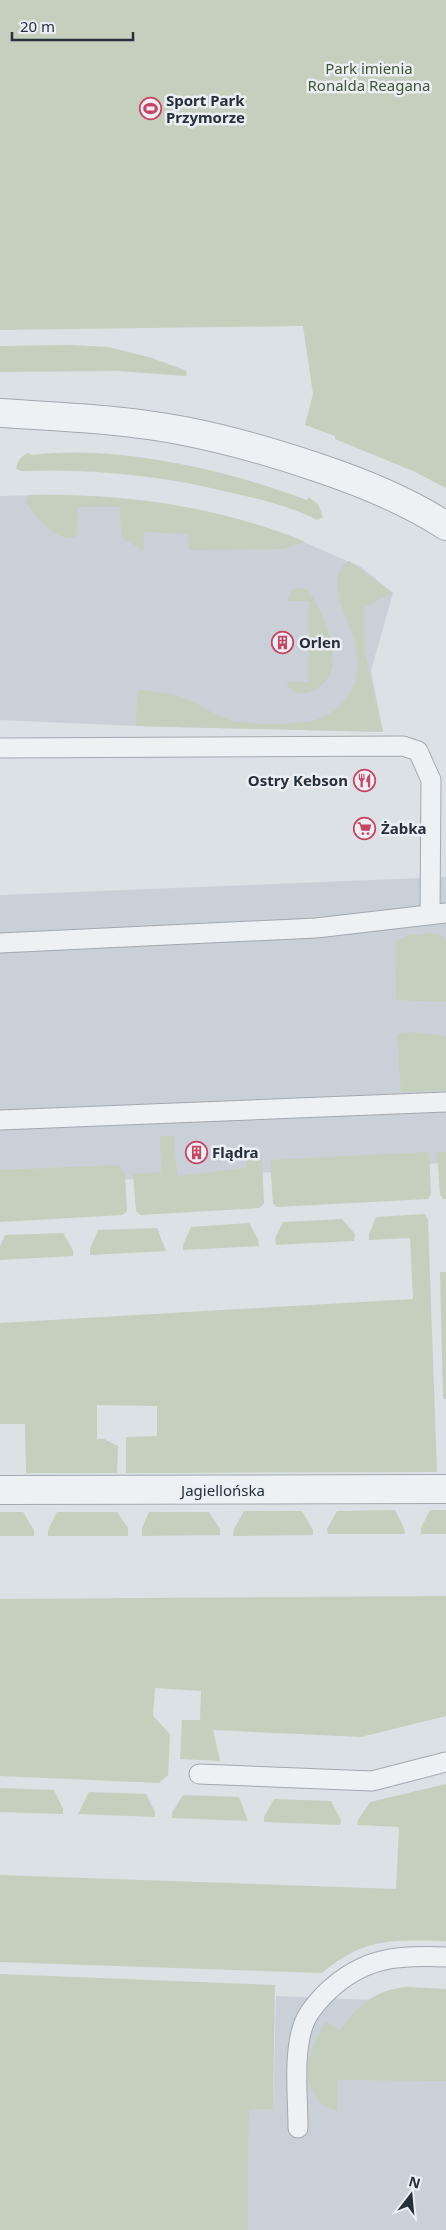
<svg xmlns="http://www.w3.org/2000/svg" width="446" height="2230" font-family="'Noto Sans',sans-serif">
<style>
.built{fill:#cad0d7}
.green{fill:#c4cfbd}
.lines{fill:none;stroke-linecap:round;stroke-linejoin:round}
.service-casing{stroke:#a2a8af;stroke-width:21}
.minor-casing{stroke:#a2a8af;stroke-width:30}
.tertiary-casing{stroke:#a2a8af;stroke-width:30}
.service{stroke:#eef1f4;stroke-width:19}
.minor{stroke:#eef1f4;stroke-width:28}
.tertiary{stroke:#eef1f4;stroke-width:28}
.labels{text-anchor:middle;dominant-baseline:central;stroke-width:5;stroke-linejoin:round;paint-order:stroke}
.park-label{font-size:15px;fill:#3e5734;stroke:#ebeff4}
.poi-label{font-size:15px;font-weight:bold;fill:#26303b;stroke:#ebeff4;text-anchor:start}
.street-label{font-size:15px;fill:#26303b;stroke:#ebeff4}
</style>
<rect width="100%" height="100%" fill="#dce1e6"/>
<!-- built -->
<path class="built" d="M 43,495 L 128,499 L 237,519 L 290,536 L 361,567 L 393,593 L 371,671 L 383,732 L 136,726 L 0,720 L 0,496 Z
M 446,877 L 446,1163 L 0,1186 L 0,895 Z
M 276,1996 L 446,2003 L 446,2230 L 248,2230 L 249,2108 L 273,2109 Z"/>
<!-- green -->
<path class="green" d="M 0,0 L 446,0 L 446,488 L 413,471 L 335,439 L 335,436 L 305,425 L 313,394 L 303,326 L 0,330 Z
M 70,345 L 108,347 L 152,358 L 187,371 L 186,376 L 118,371 L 0,372 L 0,346 Z
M 29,453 L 31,455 C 115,444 228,470 307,500 L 308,497 L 318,504 L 323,517 L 317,520 C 292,507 264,500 237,494 C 166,476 94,468 21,471 L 16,469 C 17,461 22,455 29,453 Z
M 29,495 C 121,493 220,506 305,542 L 283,549 L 189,550 L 189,534 L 144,532 L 143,551 L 121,537 L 120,507 L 78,507 L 77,536 C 60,547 33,514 25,501 Z
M 349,561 L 393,593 L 365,607 L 365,654 L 383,732 L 136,726 L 137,692 L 141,690 C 156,692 172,692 186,699 C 200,705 215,715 230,720 C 251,725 301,726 321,718 C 330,715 338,708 345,700 C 388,650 308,589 349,561 Z
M 296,588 L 305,589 L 312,595 C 325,621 349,666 318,688 C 310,694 300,695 292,691 L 286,682 L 309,682 L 309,601 L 287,601 L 291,591 Z
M 432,933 L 441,935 L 446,941 L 446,1002 L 399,1000 L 396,998 L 395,942 L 406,936 Z
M 408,1032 L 446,1036 L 446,1090 L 401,1092 L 397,1034 Z
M 160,1136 L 174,1136 L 177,1176 L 246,1168 L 247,1161 L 262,1160 L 264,1204 L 259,1208 L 141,1215 L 136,1211 L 133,1174 L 161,1172 Z
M 429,1152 L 431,1194 L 428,1199 L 277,1207 L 273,1203 L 270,1160 Z
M 437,1152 L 446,1152 L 446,1199 L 443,1199 L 440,1194 Z
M 118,1165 L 125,1174 L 127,1211 L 122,1215 L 0,1222 L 0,1170 Z
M 425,1214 L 428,1220 L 437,1472 L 126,1473 L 126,1437 L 157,1436 L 157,1406 L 97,1405 L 97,1439 L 104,1439 L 118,1446 L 117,1473 L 26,1473 L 25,1424 L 0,1424 L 0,1323 L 413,1299 L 410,1238 L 369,1240 L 369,1234 L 376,1217 Z
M 342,1219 L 355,1234 L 354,1241 L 276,1245 L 275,1238 L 283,1222 Z
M 249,1223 L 258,1239 L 259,1246 L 183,1250 L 183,1245 L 191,1227 Z
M 157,1228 L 166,1251 L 90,1255 L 90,1249 L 98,1230 Z
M 63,1233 L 73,1250 L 73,1256 L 0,1260 L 0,1246 L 5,1235 Z
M 440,1272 L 446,1272 L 446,1399 L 443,1399 Z
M 395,1510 L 404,1528 L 405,1534 L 328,1534 L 327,1529 L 337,1511 Z
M 430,1510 L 446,1510 L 446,1534 L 421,1534 L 421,1528 Z
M 244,1511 L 302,1511 L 313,1530 L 313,1535 L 233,1536 L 234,1529 Z
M 0,1512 L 23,1512 L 34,1530 L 34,1536 L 0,1536 Z
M 57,1512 L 117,1512 L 128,1528 L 128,1536 L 48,1536 L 48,1530 Z
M 149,1512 L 209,1512 L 220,1529 L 220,1535 L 142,1536 L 142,1528 Z
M 446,1596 L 446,1716 L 361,1737 L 213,1730 L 220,1761 L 180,1759 L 182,1720 L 200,1720 L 201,1691 L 155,1688 L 153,1716 L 170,1734 L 168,1775 L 159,1783 L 0,1776 L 0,1599 Z
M 446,1784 L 446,1941 C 394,1940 364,1937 322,1973 L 0,1962 L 0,1875 L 396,1889 L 399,1827 L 357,1825 L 358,1820 L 370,1802 Z
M 0,1788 L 54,1790 L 63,1809 L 63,1814 L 0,1812 Z
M 89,1792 L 146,1794 L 155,1812 L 155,1817 L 78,1814 Z
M 183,1795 L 239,1797 L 248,1821 L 172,1818 L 172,1813 Z
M 274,1799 L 331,1801 L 341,1820 L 340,1825 L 264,1822 L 264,1817 Z
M 0,1974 L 275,1985 L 273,2109 L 249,2109 L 248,2230 L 0,2230 Z
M 408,1987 L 446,1989 L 446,2081 L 337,2080 L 337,2110 C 327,2109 320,2103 315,2095 C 299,2072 312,2048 323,2026 L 326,2022 L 340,2030 C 358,2005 376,1989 408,1987 Z"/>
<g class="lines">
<defs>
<path id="service" d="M 0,748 L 403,746 L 418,751 L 431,780 L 430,915
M 0,943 L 316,928 L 446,913
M 0,1120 L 446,1102
M 199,1774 L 372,1781 L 446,1762
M 298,2128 C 298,2097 293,2055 303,2026 C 307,2013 317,2002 327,1992 C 364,1957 397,1955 446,1957"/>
<path id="minor" d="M 0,1490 L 446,1489"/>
<path id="tertiary" d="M 0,413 C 62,417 124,419 184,431 C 230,440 275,453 319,468 C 364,483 406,500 446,526"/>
</defs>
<!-- service casing -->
<use href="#service" class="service-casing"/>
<!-- minor casing -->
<use href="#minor" class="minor-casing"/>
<!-- tertiary casing -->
<use href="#tertiary" class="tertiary-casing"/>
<!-- service -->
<use href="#service" class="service"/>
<!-- minor -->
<use href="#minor" class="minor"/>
<!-- tertiary -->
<use href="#tertiary" class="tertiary"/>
</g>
<!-- icons -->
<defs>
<symbol id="stadium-ring" viewBox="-11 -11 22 22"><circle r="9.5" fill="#ebeff4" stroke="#c94363" stroke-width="1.5"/><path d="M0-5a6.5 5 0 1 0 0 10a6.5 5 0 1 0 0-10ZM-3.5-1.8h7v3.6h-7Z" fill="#c94363"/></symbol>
<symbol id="building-ring" viewBox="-11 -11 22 22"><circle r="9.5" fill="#ebeff4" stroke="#c94363" stroke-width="1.5"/><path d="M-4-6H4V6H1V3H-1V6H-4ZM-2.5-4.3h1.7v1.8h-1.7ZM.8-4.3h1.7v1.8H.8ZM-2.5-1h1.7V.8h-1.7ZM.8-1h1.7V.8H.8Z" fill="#c94363"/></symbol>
<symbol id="restaurant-ring" viewBox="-11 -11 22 22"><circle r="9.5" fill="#ebeff4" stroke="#c94363" stroke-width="1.5"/><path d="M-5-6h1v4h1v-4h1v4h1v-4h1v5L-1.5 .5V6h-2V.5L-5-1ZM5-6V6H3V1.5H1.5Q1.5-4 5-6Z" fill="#c94363"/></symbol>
<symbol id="supermarket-ring" viewBox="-11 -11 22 22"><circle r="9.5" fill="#ebeff4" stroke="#c94363" stroke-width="1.5"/><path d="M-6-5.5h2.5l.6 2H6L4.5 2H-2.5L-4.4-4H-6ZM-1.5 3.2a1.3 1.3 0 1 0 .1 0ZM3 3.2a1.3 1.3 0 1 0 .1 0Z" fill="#c94363"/></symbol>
</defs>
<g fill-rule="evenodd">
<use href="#stadium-ring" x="138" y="96" width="25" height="25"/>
<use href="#building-ring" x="270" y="630" width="25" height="25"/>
<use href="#restaurant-ring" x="352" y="768" width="25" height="25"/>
<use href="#supermarket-ring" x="352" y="816" width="25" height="25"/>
<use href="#building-ring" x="184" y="1140" width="25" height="25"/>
</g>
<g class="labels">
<!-- park labels -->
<g class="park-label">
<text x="369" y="68">Park imienia<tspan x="369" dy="17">Ronalda Reagana</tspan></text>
</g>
<!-- poi labels -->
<g class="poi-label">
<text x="166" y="100">Sport Park<tspan x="166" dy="17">Przymorze</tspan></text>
<text x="299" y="642">Orlen</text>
<text x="348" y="780" text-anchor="end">Ostry Kebson</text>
<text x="381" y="828">Żabka</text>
<text x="212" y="1152">Flądra</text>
</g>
<!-- street labels -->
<g class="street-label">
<text x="223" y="1490">Jagiellońska</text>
</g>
</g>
<!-- north arrow -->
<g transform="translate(411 2195) rotate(16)" stroke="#ebeff4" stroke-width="4" paint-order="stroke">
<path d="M0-4L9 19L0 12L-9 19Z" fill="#26303b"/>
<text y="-8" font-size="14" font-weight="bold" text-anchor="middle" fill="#26303b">N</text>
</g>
<!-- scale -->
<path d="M12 32v8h121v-8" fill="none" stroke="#26303b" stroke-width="2.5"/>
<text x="20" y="32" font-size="15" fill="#26303b" stroke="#ebeff4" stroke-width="4" paint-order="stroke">20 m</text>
</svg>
